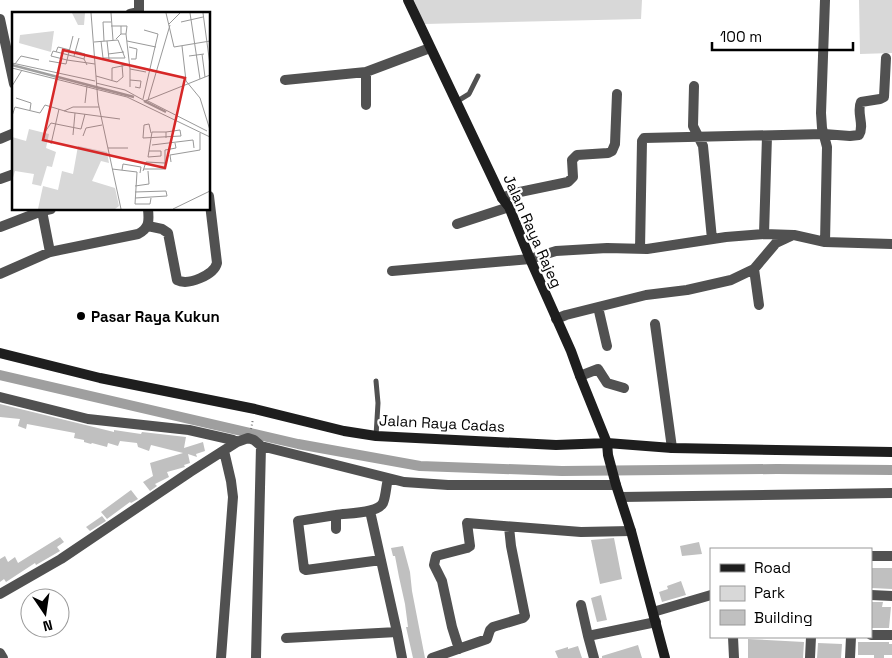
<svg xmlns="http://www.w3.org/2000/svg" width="892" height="658" font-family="'Space Grotesk',sans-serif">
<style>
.green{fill:#d8d8d8}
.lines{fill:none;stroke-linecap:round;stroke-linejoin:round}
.canal{stroke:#9f9f9f;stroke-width:10}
.building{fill:#c0c0c0}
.path{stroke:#737373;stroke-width:2;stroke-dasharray:1 2.5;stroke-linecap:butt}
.lane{stroke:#515151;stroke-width:5}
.street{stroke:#515151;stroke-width:10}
.secondary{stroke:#1e1e1e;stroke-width:10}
.poi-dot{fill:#000;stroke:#fff;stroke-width:2}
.labels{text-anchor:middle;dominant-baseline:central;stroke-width:4.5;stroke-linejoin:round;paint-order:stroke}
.street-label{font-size:15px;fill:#000;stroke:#fff}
.poi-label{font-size:15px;font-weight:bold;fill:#000;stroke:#fff;text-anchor:start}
.inset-river{fill:none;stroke:#9f9f9f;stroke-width:2.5}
.inset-road{fill:none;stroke:#999;stroke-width:1}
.view{fill:#d62828;fill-opacity:0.15;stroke:#d62828;stroke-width:2.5}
.inset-edge{fill:none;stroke:#000;stroke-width:2.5}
</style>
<rect width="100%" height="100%" fill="#fff"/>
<!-- green -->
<path class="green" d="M 414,0 L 642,0 L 641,19 L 424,24 Z
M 859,0 L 892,0 L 892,53 L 860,54 Z"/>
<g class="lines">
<!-- canal -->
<path class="canal" d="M 0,375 L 298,444 L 420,466 L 562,471 L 777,469 L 892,470"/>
</g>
<!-- building -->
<path class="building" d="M 0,404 L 114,432 L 114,430 L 141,434 L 142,432 L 186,437 L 184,448 L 203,442 L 205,451 L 196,454 L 197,457 L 188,454 L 190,463 L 184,465 L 185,467 L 167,472 L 169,477 L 155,484 L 157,486 L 150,491 L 143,482 L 153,476 L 150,463 L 183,453 L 151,445 L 149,451 L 138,447 L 137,443 L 120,441 L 118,446 L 108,443 L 107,447 L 92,443 L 91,444 L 84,442 L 84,440 L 74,438 L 75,433 L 27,424 L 26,429 L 18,426 L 20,419 L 0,417 Z
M 131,490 L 138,499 L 131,503 L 130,502 L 107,519 L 101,512 Z
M 102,516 L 106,521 L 90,531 L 86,527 Z
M 60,537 L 64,542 L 57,547 L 60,551 L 36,565 L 35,563 L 6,582 L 4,579 L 0,582 L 0,559 L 5,556 L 8,562 L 15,557 L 18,563 Z
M 614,538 L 622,579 L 600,584 L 591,540 Z
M 699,542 L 702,554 L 682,556 L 680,546 Z
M 403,546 L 410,572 L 412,591 L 425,658 L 413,658 L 406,627 L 408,627 L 405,604 L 399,577 L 395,556 L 393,556 L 391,548 Z
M 871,568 L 892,568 L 892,589 L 871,588 Z
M 681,581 L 686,595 L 662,602 L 659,592 L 668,589 L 667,586 Z
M 601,595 L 607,620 L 597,622 L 591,598 Z
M 871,602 L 883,602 L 882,607 L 891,607 L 889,628 L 871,628 Z
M 748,639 L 804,642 L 803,658 L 748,658 Z
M 858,642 L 889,642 L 889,644 L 892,644 L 892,655 L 884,655 L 884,658 L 874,658 L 874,655 L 858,655 Z
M 818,643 L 842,644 L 841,658 L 817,658 Z
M 638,645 L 642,658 L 602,658 L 602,656 Z
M 578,646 L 582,658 L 558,658 L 555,651 L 568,647 L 568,649 Z"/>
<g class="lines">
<!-- path -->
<path class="path" d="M 251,429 L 253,419"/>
<!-- lane -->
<path class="lane" d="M 456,102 L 469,94 L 478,76
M 376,436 L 378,403 L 376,381"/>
<!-- street -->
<path class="street" d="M 825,0 L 821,113 L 822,128 L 827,147 L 825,242
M 130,14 L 139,12 L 139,0
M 0,19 L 14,84
M 285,80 L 366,72 L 430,48
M 694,86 L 693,126 L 703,146 L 712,239
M 366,105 L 366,72
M 0,139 L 14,133
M 0,179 L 14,174
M 502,198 L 515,193 L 568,182 L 573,177 L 572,160 L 577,155 L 608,153 L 612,151 L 615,144 L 617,94
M 42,211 L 50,252 L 138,234 C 150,228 149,220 148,209
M 457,224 L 509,207
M 148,226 L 162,229 L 168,233 L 177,280 C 188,286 214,275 217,263 L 209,196
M 0,227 L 42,211 L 51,209
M 764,234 L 767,136
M 640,249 L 642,141 L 644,138 L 824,134 L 850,136 L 859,135 C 865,125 856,112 861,102 L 880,99 L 884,97 L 886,58
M 754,269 L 759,305
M 392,271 L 530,259 L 556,251 L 607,248 L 647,249 L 726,237 L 764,234 L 794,235 L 825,242 L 892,244
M 0,274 L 50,252
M 598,307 L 607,346
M 556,319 L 566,315 L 646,295 L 687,290 L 731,280 L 754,269 L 776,243 L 791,236
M 655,324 L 672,448
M 580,376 L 598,369 L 607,383 L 624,388
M 0,397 L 88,419 L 189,430 L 233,440 L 237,442
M 621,497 L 892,493
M 370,511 L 397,632
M 336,515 L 298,521 L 304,569 L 306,570 L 381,560
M 336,529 L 336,515 C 347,513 377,514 383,503 C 386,496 386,486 388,479
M 871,556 L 892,556
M 0,594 L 61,559 L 190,472 L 237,442 L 248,438 L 254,440 L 261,446 L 404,482 L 448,485 L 616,485
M 871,595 L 892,596
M 581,605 L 588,636
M 653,612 L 711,595
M 871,635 L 892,635
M 733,637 L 734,658
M 286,638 L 397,632 L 402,658
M 459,649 L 452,627 L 442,581 L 434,565 L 436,556 L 467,548 L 470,546 L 467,523 L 581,532 L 631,531
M 0,653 L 3,658
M 221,658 L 233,497 L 231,481 L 224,451
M 256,658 L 261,446
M 432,658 L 487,639 L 490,630 L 493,627 L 523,618 L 525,616 L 511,546 L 509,527
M 594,658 L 588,636 L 656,622
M 810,658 L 811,637
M 850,658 L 851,637"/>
<!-- secondary -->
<path class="secondary" d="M 408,0 L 502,198 L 509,207 L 530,259 L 571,351 L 580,376 L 607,443 L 608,455 L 616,485 L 631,531 L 665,658
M 0,353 L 100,378 L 255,409 L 344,431 L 376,436 L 556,445 L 607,443 L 672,448 L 892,452"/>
</g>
<!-- markers -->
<circle class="poi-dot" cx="81" cy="316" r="5"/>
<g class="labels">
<!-- street labels -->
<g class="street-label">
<text transform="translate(533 231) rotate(66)">Jalan Raya Rajeg</text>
<text transform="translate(442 423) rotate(3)">Jalan Raya Cadas</text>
</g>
<!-- poi labels -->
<g class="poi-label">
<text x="91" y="316">Pasar Raya Kukun</text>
</g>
</g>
<!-- overview -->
<g transform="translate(12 12)">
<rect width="198" height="198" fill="#fff"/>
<path d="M 60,1 L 73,1 L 72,13 L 66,13 ZM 42,19 L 39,40 L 7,31 L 8,23 ZM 17,117 L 37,122 L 34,136 L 44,140 L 40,155 L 35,154 L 29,174 L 20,172 L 22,162 L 3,159 L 0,169 L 0,125 L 14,129 ZM 66,134 L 95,140 L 97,151 L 89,149 L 80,169 L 103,176 L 107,194 L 103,197 L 26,197 L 31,174 L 46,178 L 50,159 L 61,162 Z" fill="#d8d8d8"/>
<path class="inset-river" d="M 0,53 L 122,85M 132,89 L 154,100"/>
<path class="inset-road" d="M 79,1 L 86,90 L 109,197M 99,1 L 101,28M 154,1 L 162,35 L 198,29M 178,1 L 188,67M 191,1 L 198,53M 169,10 L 191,5M 157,12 L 168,1M 99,14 L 115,14 L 114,22M 109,22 L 114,22 L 118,57 L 134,60M 61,24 L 55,48 L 83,52M 104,27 L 109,22 L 109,14M 92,29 L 91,10 L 99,10M 95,29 L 97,47M 115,29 L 144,35M 82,30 L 106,28 L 113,46 L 91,46 L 89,29M 170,34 L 174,69 L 188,86 L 198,118M 117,35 L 125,37 L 124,47 L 119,47M 63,39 L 73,42 L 72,47M 44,40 L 46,35 L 58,38M 96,42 L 112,40M 190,42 L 193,65M 62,44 L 67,26M 177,44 L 192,42M 37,49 L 54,52 L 55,48 L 39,44 L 41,39 L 72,47 L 75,53M 0,51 L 83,69M 3,52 L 9,44 L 27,48M 0,56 L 115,85 L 198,125M 84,64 L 105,70 L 111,65 L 110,53M 100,68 L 100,56 L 115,53M 118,68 L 129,69 L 128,76 L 123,75M 84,71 L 113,78 L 133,89 L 198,63M 0,74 L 10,58M 118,75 L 118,57M 4,86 L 19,91 L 18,98M 131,87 L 146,22 L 132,18M 134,88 L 195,119M 136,88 L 158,13M 73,91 L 75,74M 52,99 L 61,95 L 87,95M 0,104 L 3,95 L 28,101 L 33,93 L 56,100 L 108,107M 33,120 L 39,111 L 69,117 L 73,102M 139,121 L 137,112 L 132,113 L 131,126 L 169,124 L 168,118 L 154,120M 61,123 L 63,101M 71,124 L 74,116 L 90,113M 39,132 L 47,97M 140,133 L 181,128 L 182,136M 96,136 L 116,136M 137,139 L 149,139 L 149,144 L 136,145 L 140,120 L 154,120 L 154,126M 198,140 L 198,165M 159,150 L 158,143 L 188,138 L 188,121M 100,157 L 125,160 L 123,192 L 138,192 L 139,186M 132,157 L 153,157 L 153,138 L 164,136 L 163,131M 110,158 L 111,152 L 129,155 L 128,161M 131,159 L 134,150 L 153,151M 123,174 L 137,172 L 136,159M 123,180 L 154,179 L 155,184 L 123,186M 161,197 L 198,179"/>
<path class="view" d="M 51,38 L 173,66 L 153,156 L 31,128 Z"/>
<rect width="198" height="198" class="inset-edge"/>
</g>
<!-- legend -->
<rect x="710" y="548" width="162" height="90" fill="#ffffff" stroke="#999999"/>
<rect x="720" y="564" width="25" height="8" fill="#1e1e1e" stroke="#999999"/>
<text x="754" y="573" font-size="15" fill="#000000">Road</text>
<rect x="720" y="586" width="25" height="15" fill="#d8d8d8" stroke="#999999"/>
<text x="754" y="598" font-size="15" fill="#000000">Park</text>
<rect x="720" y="610" width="25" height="15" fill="#c0c0c0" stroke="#999999"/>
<text x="754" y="623" font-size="15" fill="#000000">Building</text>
<!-- north arrow -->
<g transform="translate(45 613) rotate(167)"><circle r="24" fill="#ffffff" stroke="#999999"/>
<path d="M0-4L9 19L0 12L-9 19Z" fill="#000000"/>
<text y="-8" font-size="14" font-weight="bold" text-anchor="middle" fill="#000000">N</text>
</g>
<!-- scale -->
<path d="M712 42v8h141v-8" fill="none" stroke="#000000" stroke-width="2.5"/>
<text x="720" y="42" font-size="15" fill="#000000" stroke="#ffffff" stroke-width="4" paint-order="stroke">100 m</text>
</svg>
